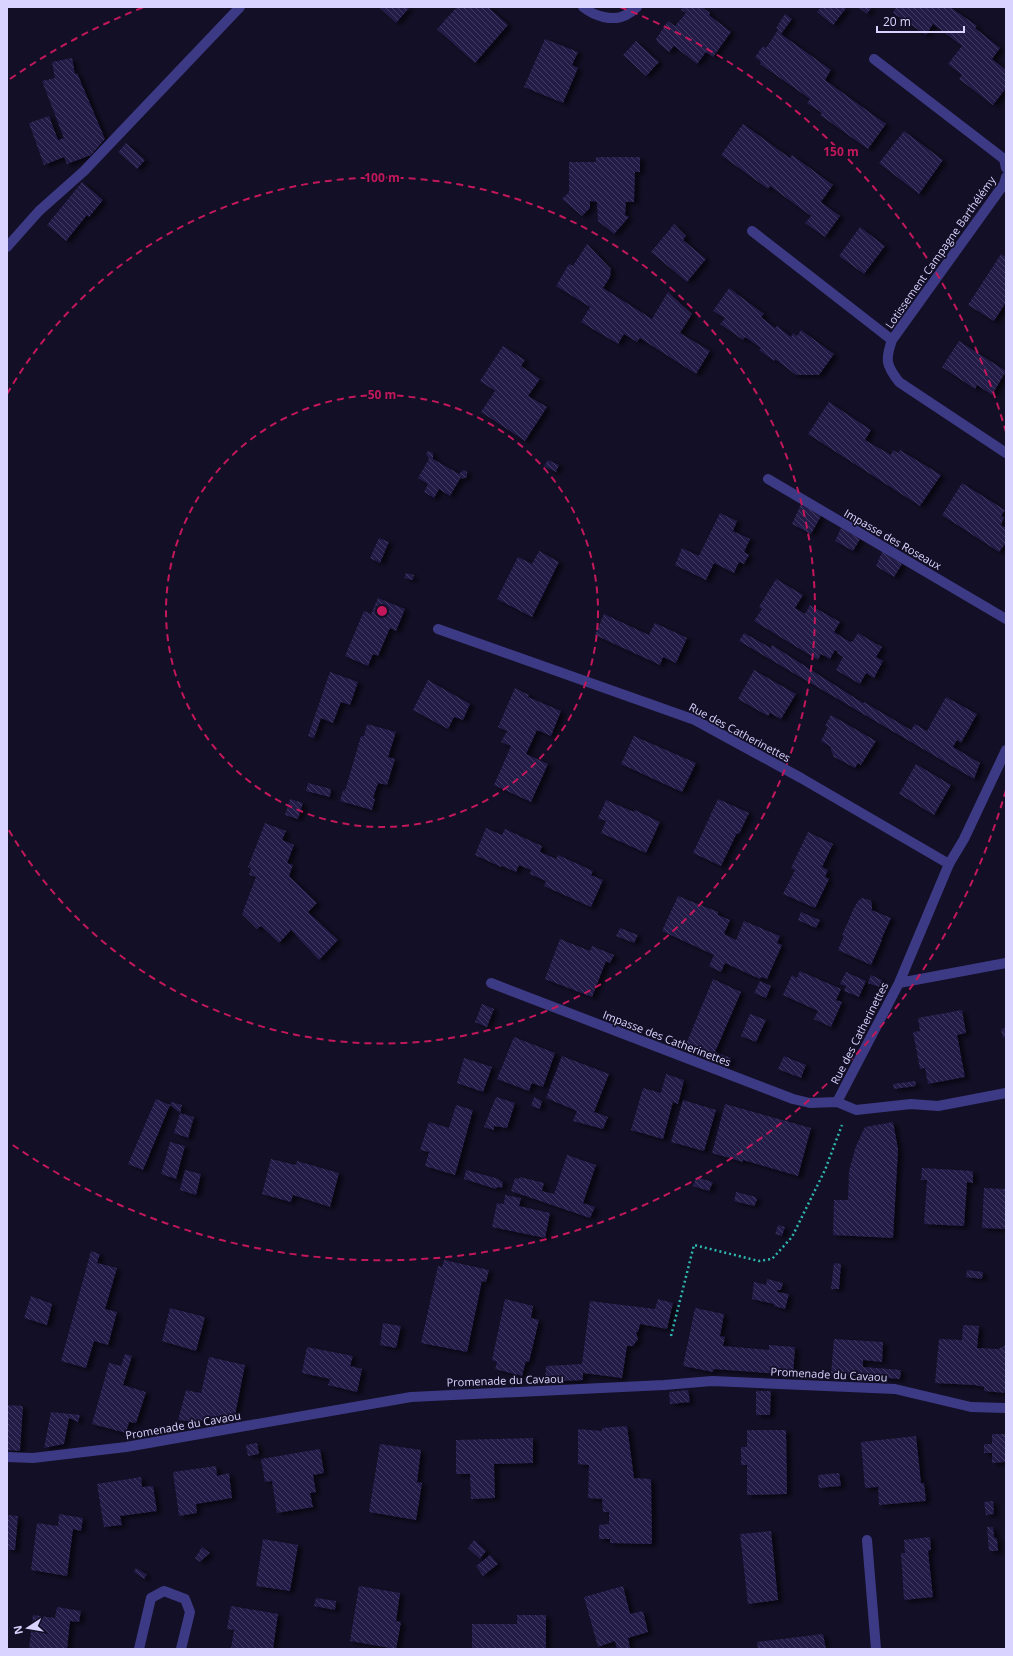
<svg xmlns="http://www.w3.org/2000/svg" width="1013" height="1656" font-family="'Open Sans',sans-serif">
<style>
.building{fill:url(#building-back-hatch);filter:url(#shadow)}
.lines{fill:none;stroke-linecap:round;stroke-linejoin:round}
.path{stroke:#2fb8b0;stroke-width:2.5;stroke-dasharray:2 3;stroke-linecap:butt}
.lane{stroke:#3d3a85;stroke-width:10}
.street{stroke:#3d3a85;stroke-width:10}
.ring{fill:none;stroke:#c2185b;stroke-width:2;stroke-dasharray:7 5}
.labels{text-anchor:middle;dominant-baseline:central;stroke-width:3.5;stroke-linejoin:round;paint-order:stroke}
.street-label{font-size:11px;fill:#d9d4ff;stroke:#130f26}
.centre{fill:#c2185b;stroke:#130f26;stroke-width:2}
.ring-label{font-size:12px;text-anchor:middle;font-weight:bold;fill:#c2185b;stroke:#130f26;stroke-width:3.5;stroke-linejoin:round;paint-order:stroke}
</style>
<defs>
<pattern id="building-back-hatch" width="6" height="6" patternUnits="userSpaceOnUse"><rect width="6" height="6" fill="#241b47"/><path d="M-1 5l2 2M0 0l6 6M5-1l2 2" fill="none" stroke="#433b63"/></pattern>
<filter id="shadow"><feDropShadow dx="4.5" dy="2.5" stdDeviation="2" flood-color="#0009"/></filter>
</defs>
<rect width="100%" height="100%" fill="#130f26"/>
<!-- building -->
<path class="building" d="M 379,7 L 410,7 L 396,23 Z
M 457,7 L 488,7 L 508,25 L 475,63 L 437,29 Z
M 683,7 L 702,7 L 710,13 L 709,15 L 731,32 L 713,57 L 706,52 L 697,64 L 674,46 L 669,52 L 658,43 L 656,39 L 668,21 L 675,26 L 686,13 L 681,10 Z
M 821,7 L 847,7 L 833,25 L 817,12 Z
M 858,7 L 872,7 L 867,14 Z
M 896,7 L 950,7 L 977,26 L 975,28 L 1000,48 L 992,59 L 1006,70 L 1006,88 L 993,105 L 959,79 L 962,75 L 948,64 L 962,46 L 933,24 L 926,35 L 893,13 Z
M 785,14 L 792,19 L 781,34 L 831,70 L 825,80 L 886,124 L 868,149 L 820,115 L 822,113 L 807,103 L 810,99 L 760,64 L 761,62 L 755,57 L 763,46 L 766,48 L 778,30 L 776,28 Z
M 545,39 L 578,52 L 572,65 L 578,68 L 563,103 L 524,87 Z
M 636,41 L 659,62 L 646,76 L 623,55 Z
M 72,58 L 75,74 L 77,73 L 105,139 L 91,155 L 67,164 L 64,157 L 44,165 L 29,123 L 49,116 L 58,140 L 64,138 L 42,81 L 55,78 L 52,62 Z
M 743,124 L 790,158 L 792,155 L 833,185 L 821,202 L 840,216 L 825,237 L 805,223 L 811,216 L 770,186 L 768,189 L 721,155 Z
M 904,131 L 943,160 L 919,194 L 879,163 Z
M 126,143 L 145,160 L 137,169 L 118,152 Z
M 596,157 L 640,157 L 640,172 L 635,172 L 634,202 L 626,202 L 625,215 L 629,217 L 614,234 L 598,221 L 597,202 L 590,201 L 590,208 L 582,216 L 562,199 L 569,192 L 569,162 L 596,162 Z
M 82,182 L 103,200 L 89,217 L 87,215 L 66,241 L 47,225 Z
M 674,224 L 686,236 L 683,240 L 706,259 L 687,282 L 651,252 Z
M 860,227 L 885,246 L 864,274 L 839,256 Z
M 587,244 L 611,269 L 610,277 L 603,288 L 652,319 L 668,292 L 692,314 L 680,333 L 710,351 L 696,374 L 640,338 L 637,342 L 624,334 L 618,344 L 581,322 L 590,307 L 556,286 L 569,264 L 573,266 Z
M 1001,254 L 1006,257 L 1006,302 L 994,321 L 968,305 Z
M 729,288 L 764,314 L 761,317 L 775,328 L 777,326 L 791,337 L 793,333 L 797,336 L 801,330 L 834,354 L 819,375 L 796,375 L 775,359 L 774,361 L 759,350 L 761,348 L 745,337 L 743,340 L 720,324 L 725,318 L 713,311 Z
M 959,341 L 1006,371 L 992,395 L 977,385 L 975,389 L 942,367 Z
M 503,346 L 525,360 L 521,366 L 540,379 L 528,396 L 547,407 L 525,441 L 481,412 L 495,391 L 480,381 Z
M 829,402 L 871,430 L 865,440 L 891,455 L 893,450 L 898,453 L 900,450 L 941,475 L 920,506 L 808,434 Z
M 428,451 L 433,453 L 433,459 L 459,474 L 463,470 L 467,472 L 467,477 L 462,479 L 461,477 L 450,496 L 439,489 L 434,498 L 424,492 L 428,484 L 418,478 L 429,459 L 426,454 Z
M 548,460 L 559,465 L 556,472 L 544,466 Z
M 962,483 L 1005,510 L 1001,516 L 1004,518 L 1001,525 L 1006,528 L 1006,544 L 1005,544 L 999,552 L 942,515 Z
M 801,504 L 821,516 L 811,534 L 792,524 Z
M 720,513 L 737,521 L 733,531 L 750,539 L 744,552 L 749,555 L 744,564 L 739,562 L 734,573 L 714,563 L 706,580 L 675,565 L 682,548 L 699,556 Z
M 841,528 L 860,539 L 853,551 L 835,541 Z
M 379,538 L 389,542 L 380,563 L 370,558 Z
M 539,551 L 559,562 L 532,617 L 497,599 L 518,557 L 532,564 Z
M 882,552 L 902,564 L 894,577 L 876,566 Z
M 406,573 L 414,575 L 413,580 L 404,578 Z
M 776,579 L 803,595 L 795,608 L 805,614 L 810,605 L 840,622 L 834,632 L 850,642 L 853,641 L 858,633 L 882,647 L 876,657 L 883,661 L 874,678 L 866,673 L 860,684 L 836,670 L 843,657 L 837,653 L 838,652 L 835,650 L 830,659 L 821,654 L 818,660 L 754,621 L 762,609 L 759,607 Z
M 378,598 L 405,609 L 396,631 L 390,628 L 378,656 L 373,654 L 368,666 L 345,656 L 364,611 L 371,614 Z
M 604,614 L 649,635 L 655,623 L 687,638 L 676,663 L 663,657 L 660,665 L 595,635 Z
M 744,633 L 771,648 L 772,645 L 863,703 L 864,702 L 911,730 L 915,724 L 927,731 L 946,697 L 977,714 L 961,743 L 957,740 L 953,747 L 980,763 L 974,779 L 739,641 Z
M 754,670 L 796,694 L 781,719 L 770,713 L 768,716 L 738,699 Z
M 330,672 L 358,682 L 350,705 L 341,702 L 333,723 L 321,718 L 314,738 L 308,736 Z
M 428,680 L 470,704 L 463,720 L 454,717 L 448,729 L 413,710 Z
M 515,688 L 529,695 L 528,697 L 561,711 L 551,736 L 537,730 L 526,754 L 548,764 L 531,802 L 494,785 L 511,746 L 501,742 L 507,731 L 498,727 Z
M 831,715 L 876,741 L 861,765 L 858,763 L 855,768 L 834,757 L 831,750 L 831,747 L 821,741 L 828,727 L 825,726 Z
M 367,724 L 396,732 L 388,757 L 395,759 L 387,785 L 378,783 L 373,798 L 375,799 L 372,810 L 340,801 L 343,790 L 345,791 L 361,736 L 364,736 Z
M 634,736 L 696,763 L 682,792 L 621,764 Z
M 916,764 L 951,785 L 934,815 L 899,794 Z
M 308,783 L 331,789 L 330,797 L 306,791 Z
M 290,799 L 303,803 L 298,819 L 285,815 Z
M 718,799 L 749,813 L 739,834 L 737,833 L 721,866 L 693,853 Z
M 606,800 L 634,812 L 635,810 L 660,822 L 646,853 L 601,833 L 606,821 L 598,818 Z
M 265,823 L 286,831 L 282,840 L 294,845 L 287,863 L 293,865 L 289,876 L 317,903 L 308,912 L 338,940 L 319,960 L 291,930 L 279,943 L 261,926 L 257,929 L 242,914 L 256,877 L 249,875 L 251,868 L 248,867 Z
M 486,828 L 502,835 L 505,829 L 542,846 L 540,852 L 556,859 L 558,855 L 593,871 L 591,875 L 603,880 L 591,907 L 544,886 L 546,881 L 530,874 L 531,870 L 519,865 L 516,872 L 502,866 L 501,867 L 475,855 Z
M 808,832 L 833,844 L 822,867 L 828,870 L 825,877 L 829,879 L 815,908 L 783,894 L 795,870 L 791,868 Z
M 678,896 L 718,912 L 718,915 L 730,920 L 724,934 L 736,940 L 744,921 L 780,936 L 777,943 L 782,945 L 767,979 L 761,977 L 760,979 L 725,963 L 721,972 L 709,966 L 714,955 L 662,931 Z
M 862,898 L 870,900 L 872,903 L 872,910 L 891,918 L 881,940 L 882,940 L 871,965 L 838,950 L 844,936 L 842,935 L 854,908 L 858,901 Z
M 801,912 L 820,920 L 816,928 L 798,920 Z
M 620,928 L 638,935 L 634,943 L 616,936 Z
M 560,939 L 590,951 L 592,946 L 614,955 L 610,963 L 606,961 L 592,997 L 545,979 Z
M 800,971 L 841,989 L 836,1000 L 842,1002 L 831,1027 L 814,1019 L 818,1011 L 783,995 L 792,975 L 797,978 Z
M 846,972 L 866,981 L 859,997 L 844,991 L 846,986 L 840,984 Z
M 871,975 L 882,980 L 879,987 L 868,983 Z
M 713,979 L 741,992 L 715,1052 L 731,1058 L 728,1066 L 684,1049 Z
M 760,981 L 771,986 L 766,998 L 754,993 Z
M 482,1004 L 494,1009 L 487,1027 L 475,1022 Z
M 962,1010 L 966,1033 L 957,1035 L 965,1077 L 928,1084 L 925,1068 L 920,1069 L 913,1032 L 920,1031 L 918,1018 Z
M 750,1014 L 766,1020 L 756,1042 L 741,1036 Z
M 1006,1028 L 1006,1037 L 1003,1038 L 1001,1029 Z
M 514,1037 L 555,1053 L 543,1087 L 532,1083 L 529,1091 L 497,1079 Z
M 562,1056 L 609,1074 L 594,1112 L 608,1117 L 603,1129 L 573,1121 L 577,1111 L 546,1098 Z
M 784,1056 L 806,1065 L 801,1078 L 778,1069 Z
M 464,1058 L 492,1067 L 483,1092 L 457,1083 Z
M 666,1074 L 684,1080 L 678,1104 L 673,1102 L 663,1139 L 631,1130 L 643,1088 L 661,1093 Z
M 915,1081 L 916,1086 L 894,1089 L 893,1084 Z
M 496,1097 L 515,1103 L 507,1128 L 494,1126 L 494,1130 L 484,1127 Z
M 534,1097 L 542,1101 L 540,1109 L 531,1106 Z
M 156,1099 L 170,1105 L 171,1102 L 182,1105 L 180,1113 L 194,1117 L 188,1138 L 174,1133 L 180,1113 L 170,1105 L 143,1170 L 128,1164 Z
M 683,1100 L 716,1110 L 704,1151 L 671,1142 Z
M 725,1104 L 811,1128 L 798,1176 L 743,1160 L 743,1162 L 712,1153 Z
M 456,1105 L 473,1110 L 455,1175 L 425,1166 L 429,1152 L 420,1150 L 429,1122 L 449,1128 Z
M 893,1122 L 898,1149 L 893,1238 L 833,1235 L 834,1200 L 848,1200 L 849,1171 L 856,1146 L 865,1127 Z
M 170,1142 L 185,1146 L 176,1179 L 161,1174 Z
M 567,1155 L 596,1165 L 583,1203 L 595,1207 L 590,1218 L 511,1191 L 515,1178 L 519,1179 L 520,1177 L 544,1183 L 542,1191 L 554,1194 Z
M 271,1159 L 296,1165 L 297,1161 L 339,1173 L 330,1207 L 293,1195 L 291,1202 L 262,1194 Z
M 922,1168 L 973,1171 L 973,1183 L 967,1182 L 964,1226 L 924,1224 L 927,1180 L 921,1180 Z
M 185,1170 L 201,1174 L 196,1195 L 180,1190 Z
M 466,1170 L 499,1179 L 499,1180 L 503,1182 L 502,1188 L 497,1187 L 496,1189 L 464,1179 Z
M 696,1177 L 713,1182 L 709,1191 L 693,1186 Z
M 984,1188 L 1006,1189 L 1006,1229 L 982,1228 Z
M 736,1192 L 756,1197 L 757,1200 L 754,1206 L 734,1201 Z
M 505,1195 L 521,1198 L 519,1206 L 550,1213 L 545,1238 L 492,1227 L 497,1203 L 504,1204 Z
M 778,1225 L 785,1227 L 782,1236 L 775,1234 Z
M 91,1251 L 100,1254 L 97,1263 L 117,1268 L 105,1309 L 117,1312 L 108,1345 L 94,1341 L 86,1368 L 61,1361 Z
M 444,1260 L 489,1270 L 486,1282 L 482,1281 L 467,1352 L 421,1343 L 438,1266 L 442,1267 Z
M 834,1263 L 841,1264 L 839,1289 L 831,1289 Z
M 967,1270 L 983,1272 L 982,1279 L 966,1277 Z
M 767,1279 L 783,1283 L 781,1290 L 778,1290 L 777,1292 L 789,1294 L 785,1309 L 774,1306 L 774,1304 L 752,1299 L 754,1282 L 766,1285 Z
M 31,1296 L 52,1304 L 47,1325 L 24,1318 Z
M 505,1299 L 533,1306 L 531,1318 L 539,1320 L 529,1362 L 526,1361 L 522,1376 L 495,1369 L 497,1362 L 492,1360 Z
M 658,1299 L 673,1303 L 667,1329 L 640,1324 L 638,1332 L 636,1332 L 638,1339 L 633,1346 L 627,1346 L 622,1378 L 583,1373 L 583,1380 L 545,1382 L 546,1366 L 582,1364 L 590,1301 L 655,1309 Z
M 170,1308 L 205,1317 L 196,1351 L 162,1341 Z
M 695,1308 L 724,1314 L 720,1336 L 725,1337 L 723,1346 L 769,1350 L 769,1345 L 795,1347 L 793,1375 L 714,1369 L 713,1372 L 683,1366 Z
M 383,1323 L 401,1326 L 396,1348 L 380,1345 Z
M 963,1325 L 979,1326 L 977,1348 L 998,1349 L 1006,1345 L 1006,1393 L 984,1391 L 984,1387 L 974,1385 L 935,1383 L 939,1339 L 962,1340 Z
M 834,1339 L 883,1342 L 882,1362 L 863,1360 L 863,1367 L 901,1370 L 900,1379 L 831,1374 Z
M 307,1347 L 353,1356 L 350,1366 L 362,1369 L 357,1392 L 328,1385 L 330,1379 L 302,1373 Z
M 125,1354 L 132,1356 L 123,1385 L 146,1392 L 136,1423 L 129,1422 L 126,1433 L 92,1424 L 109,1363 L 121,1366 Z
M 209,1357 L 245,1365 L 235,1415 L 195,1422 L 178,1420 L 186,1390 L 201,1393 Z
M 688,1390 L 690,1402 L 670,1404 L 669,1392 Z
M 756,1391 L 771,1391 L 770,1415 L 756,1415 Z
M 7,1405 L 23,1406 L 20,1451 L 7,1450 Z
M 51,1412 L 80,1415 L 78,1422 L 69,1418 L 64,1444 L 44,1448 Z
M 627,1426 L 634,1478 L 651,1479 L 652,1544 L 610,1543 L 610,1539 L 599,1539 L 599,1525 L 609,1524 L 609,1512 L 603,1512 L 602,1499 L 588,1498 L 589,1465 L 578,1464 L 578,1429 L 602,1431 L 602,1428 Z
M 747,1430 L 786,1430 L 787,1494 L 747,1495 L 747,1465 L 741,1465 L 741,1447 L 747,1447 Z
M 992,1434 L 1006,1434 L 1006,1462 L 992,1463 L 992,1453 L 984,1453 L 984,1444 L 992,1444 Z
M 916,1436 L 921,1483 L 924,1483 L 926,1501 L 879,1505 L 878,1487 L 865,1488 L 861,1442 Z
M 533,1438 L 533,1463 L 494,1464 L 495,1498 L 471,1499 L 470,1474 L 456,1474 L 456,1440 Z
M 257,1443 L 259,1454 L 248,1456 L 246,1445 Z
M 380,1444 L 421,1450 L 417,1482 L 422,1483 L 416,1520 L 369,1512 Z
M 320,1449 L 324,1473 L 313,1475 L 316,1492 L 310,1493 L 313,1507 L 277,1513 L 272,1481 L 265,1482 L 261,1459 Z
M 216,1466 L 217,1476 L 229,1473 L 232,1498 L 196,1504 L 197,1513 L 179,1516 L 173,1472 Z
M 839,1473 L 841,1486 L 819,1488 L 818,1475 Z
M 141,1477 L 142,1487 L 153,1486 L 157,1511 L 120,1516 L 122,1525 L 104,1527 L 97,1484 Z
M 993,1501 L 994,1514 L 986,1515 L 984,1502 Z
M 59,1514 L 83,1518 L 81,1531 L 73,1529 L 67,1576 L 31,1570 L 37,1523 L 58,1526 Z
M 7,1515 L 18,1516 L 15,1550 L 7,1550 Z
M 987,1527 L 993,1527 L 994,1537 L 997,1539 L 998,1551 L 989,1551 Z
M 771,1531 L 778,1600 L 748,1604 L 740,1534 Z
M 930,1537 L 931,1550 L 928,1551 L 933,1597 L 904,1600 L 901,1553 L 905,1553 L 904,1540 Z
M 263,1539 L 298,1545 L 290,1591 L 256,1586 Z
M 474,1540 L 486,1551 L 480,1559 L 468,1548 Z
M 202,1547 L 210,1553 L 200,1562 L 195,1558 Z
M 490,1555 L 498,1564 L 483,1576 L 476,1566 Z
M 136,1568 L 147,1575 L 144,1579 L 134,1572 Z
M 359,1586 L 400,1593 L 396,1621 L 401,1622 L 396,1649 L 350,1641 Z
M 623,1586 L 630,1614 L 643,1611 L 648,1632 L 628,1638 L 630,1648 L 617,1649 L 615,1641 L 598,1647 L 584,1597 Z
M 316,1598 L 336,1601 L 335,1610 L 314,1606 Z
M 231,1606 L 278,1614 L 273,1649 L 231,1649 L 234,1630 L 227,1629 Z
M 57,1607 L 81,1611 L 79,1622 L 70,1621 L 67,1649 L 29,1649 L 33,1615 L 55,1618 Z
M 517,1615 L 546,1615 L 546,1649 L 472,1649 L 472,1624 L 517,1624 Z
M 823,1634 L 826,1649 L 758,1649 L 757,1642 Z"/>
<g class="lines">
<!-- path -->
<path class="path" d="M 671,1336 L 694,1245 L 759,1261 L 772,1259 L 792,1237 L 825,1170 L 842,1125"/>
<!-- lane -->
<path class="lane" d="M 874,59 L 1004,159 L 1006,168
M 1006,177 L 1004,184 L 892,340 C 885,360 886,365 899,382 L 1006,453
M 752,231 L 892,340
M 7,247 L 39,211 L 84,171 L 240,7
M 768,479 L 1006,619
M 438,629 L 695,720 L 801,778 L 949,864
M 491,983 L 793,1099 L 810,1103 L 837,1102 L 856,1110 L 911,1104 L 938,1106 L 1006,1093
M 139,1649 L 151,1598 L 164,1591 L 185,1599 L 190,1612 L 181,1649"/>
<!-- street -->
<path class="street" d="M 583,7 C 594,16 613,22 626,15 C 630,13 634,10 637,7
M 899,983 L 1006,963
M 837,1102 L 899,983 L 949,864 L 964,839 L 1006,750
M 7,1457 L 33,1458 L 126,1447 L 411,1397 L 664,1385 L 712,1381 L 895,1389 L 971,1407 L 1006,1408
M 867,1540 L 876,1649"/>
</g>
<!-- distance rings -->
<g class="ring">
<circle cx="382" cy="611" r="216"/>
<path d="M7 394A433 433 0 1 1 7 827"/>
<path d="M1006 790A649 649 0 0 1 10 1143M10 79A649 649 0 0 1 144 7M620 7A649 649 0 0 1 1006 432"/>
</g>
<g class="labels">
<!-- street labels -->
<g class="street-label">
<text transform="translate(940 252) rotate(-55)">Lotissement Campagne Barthélémy</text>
<text transform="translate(893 539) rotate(30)">Impasse des Roseaux</text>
<text transform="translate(740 732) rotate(28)">Rue des Catherinettes</text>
<text transform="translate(859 1033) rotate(-63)">Rue des Catherinettes</text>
<text transform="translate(667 1038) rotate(21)">Impasse des Catherinettes</text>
<text transform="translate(829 1374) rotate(3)">Promenade du Cavaou</text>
<text transform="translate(505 1380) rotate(-2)">Promenade du Cavaou</text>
<text transform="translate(183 1425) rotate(-10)">Promenade du Cavaou</text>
</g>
</g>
<circle cx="382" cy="611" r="6" class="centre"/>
<g class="ring-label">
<text x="841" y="156">150 m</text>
<text x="382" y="182">100 m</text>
<text x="382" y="399">50 m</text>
</g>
<!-- border -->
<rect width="1013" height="1656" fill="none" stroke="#d9d4ff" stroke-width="16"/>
<!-- north arrow -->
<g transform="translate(28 1628) rotate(258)" stroke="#130f26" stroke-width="3" paint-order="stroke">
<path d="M0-3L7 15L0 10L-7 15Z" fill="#d9d4ff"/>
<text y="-6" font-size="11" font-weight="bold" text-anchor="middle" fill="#d9d4ff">N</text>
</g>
<!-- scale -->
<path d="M877 26v6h87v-6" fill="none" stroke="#d9d4ff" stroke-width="2"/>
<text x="883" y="26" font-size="12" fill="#d9d4ff" stroke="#130f26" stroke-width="3" paint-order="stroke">20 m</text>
</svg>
